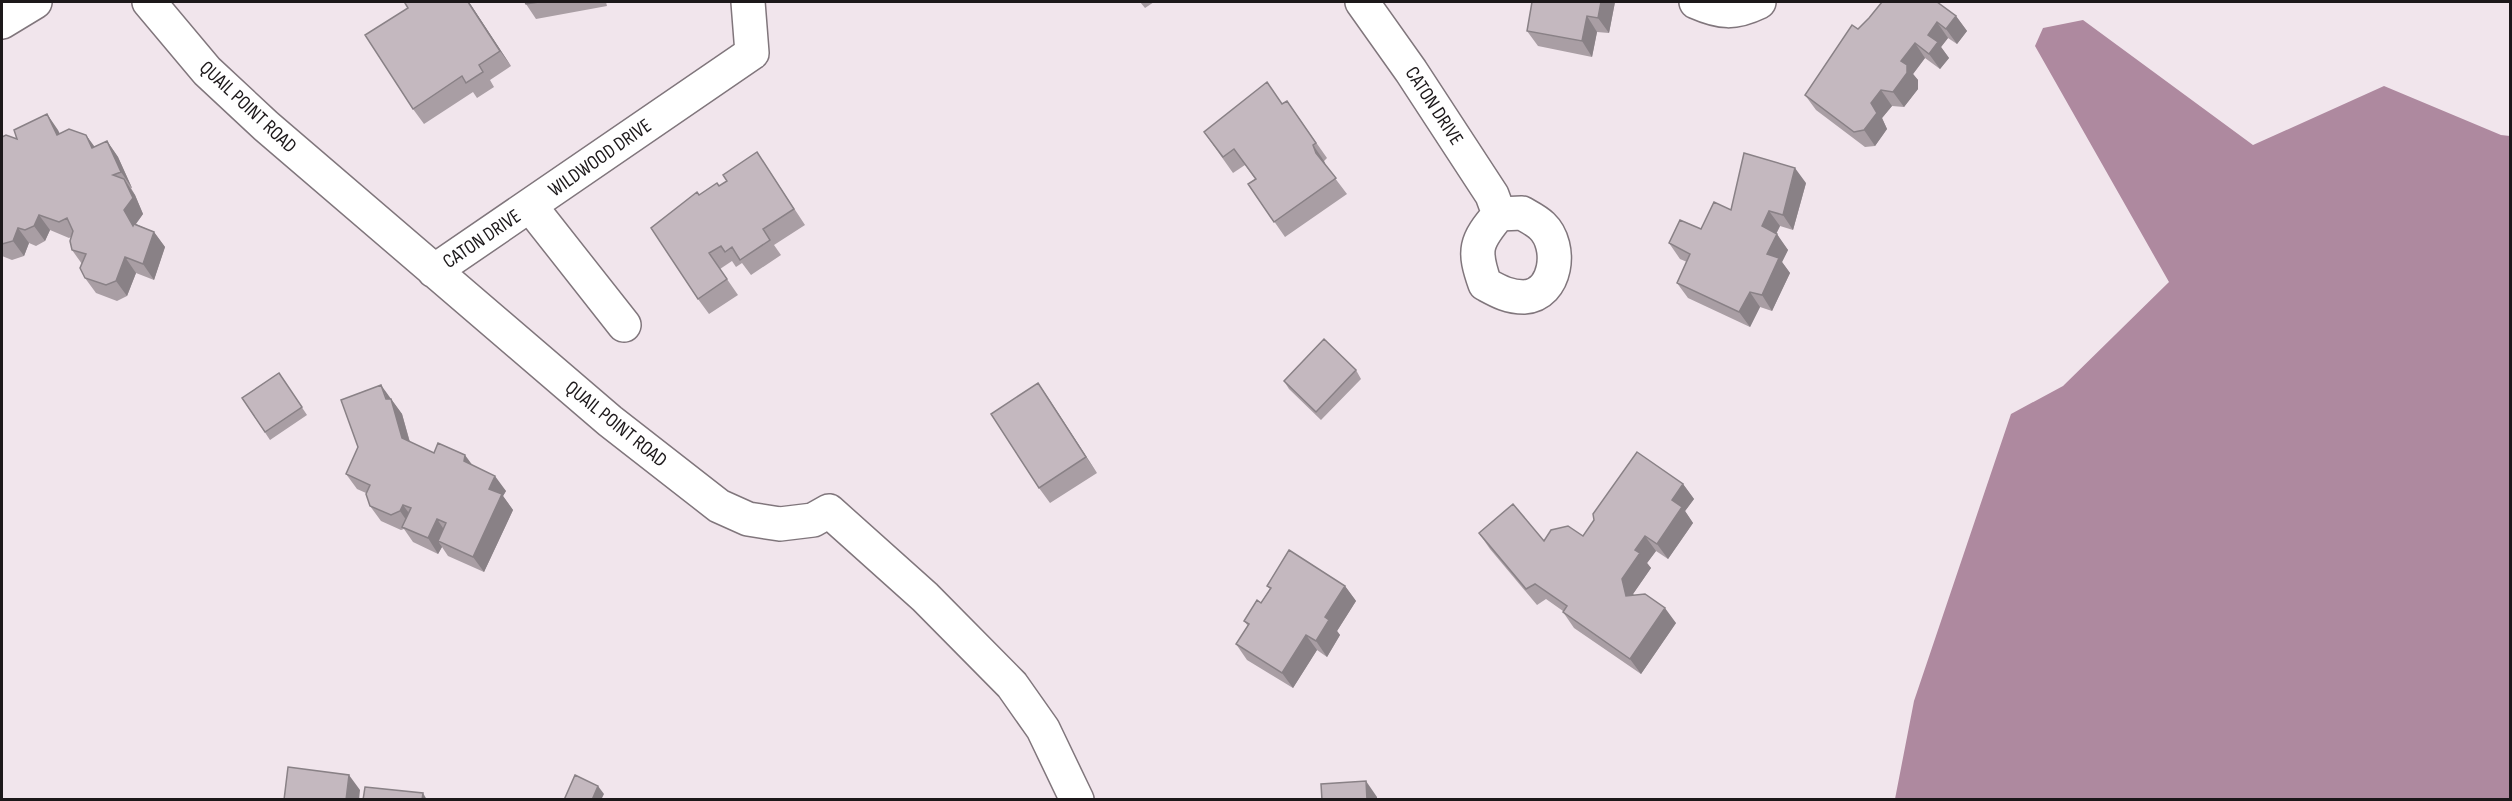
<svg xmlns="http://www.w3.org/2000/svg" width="2512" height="801" font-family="'Sofia Sans Condensed',sans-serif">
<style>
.water{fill:#ae899f}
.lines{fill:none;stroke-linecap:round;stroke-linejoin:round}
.minor-casing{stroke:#80767c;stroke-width:36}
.minor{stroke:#fff;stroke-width:33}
.wall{fill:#a99ea4}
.shaded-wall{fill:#898186}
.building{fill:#c4b8bf;stroke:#898186;stroke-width:1.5}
.labels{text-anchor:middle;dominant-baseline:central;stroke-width:5;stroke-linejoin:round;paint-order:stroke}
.street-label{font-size:20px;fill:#1c181a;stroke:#fff}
</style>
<rect width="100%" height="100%" fill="#f1e5ec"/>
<!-- water -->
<path class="water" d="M 2083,20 L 2253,145 L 2384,86 L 2501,135 L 2510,136 L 2510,799 L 1895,799 L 1914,701 L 2011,414 L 2063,386 L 2169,282 L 2035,46 L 2043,28 Z"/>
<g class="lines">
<defs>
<path id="minor" d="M 149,2 L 207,71 L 266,126 L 610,421 L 719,506 L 748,519 L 780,524 L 813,520 L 829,511 L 925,597 L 1012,685 L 1043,729 L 1077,800
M 1362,2 L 1411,71 L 1492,195 L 1499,214
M 1696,2 C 1721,13 1734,14 1759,2
M 2,22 L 35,2
M 531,207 L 624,325
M 1522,213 C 1529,217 1537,221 1542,226 C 1563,246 1557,295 1524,297 C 1508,297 1498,291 1485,284 C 1473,250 1475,242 1499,214 Z
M 434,271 L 752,53 L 748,2"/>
</defs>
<!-- minor casing -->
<use href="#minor" class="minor-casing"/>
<!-- minor -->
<use href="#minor" class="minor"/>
</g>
<!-- wall -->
<path class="wall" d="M 406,2 L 469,2 L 511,66 L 490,80 L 494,87 L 477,98 L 473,92 L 424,124 L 413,109 L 408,8 Z
M 525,2 L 606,2 L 607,6 L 536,19 L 526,4 Z
M 1140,2 L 1154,2 L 1145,8 Z
M 1532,2 L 1615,2 L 1609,33 L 1597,32 L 1592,57 L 1538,46 L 1527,31 Z
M 1956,16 L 1967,31 L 1957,44 L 1948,38 L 1941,47 L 1949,58 L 1940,69 L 1925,58 L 1913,74 L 1918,80 L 1918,89 L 1904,107 L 1892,106 L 1882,118 L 1887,129 L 1875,146 L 1865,147 L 1816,110 L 1805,95 L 1858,29 Z
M 1287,101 L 1327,158 L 1324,161 L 1325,165 L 1347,194 L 1285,237 L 1248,184 L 1255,179 L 1245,165 L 1233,173 L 1204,132 L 1282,104 Z
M 47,114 L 59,133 L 86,135 L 94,147 L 107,141 L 118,157 L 132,188 L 131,188 L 135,195 L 143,214 L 136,224 L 154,232 L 165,247 L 154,280 L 136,273 L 127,296 L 117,301 L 96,293 L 85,278 L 82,264 L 72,250 L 71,237 L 69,238 L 50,230 L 45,241 L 36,246 L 29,243 L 24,256 L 12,260 L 2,256 L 2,137 L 17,139 Z
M 757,152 L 805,225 L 774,245 L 781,255 L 751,275 L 742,263 L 736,267 L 732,261 L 720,269 L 738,295 L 709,314 L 698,299 L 699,195 L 719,186 L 727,181 Z
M 1806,183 L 1793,230 L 1780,226 L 1776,234 L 1788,250 L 1782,262 L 1790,273 L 1772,311 L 1760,307 L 1750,327 L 1688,298 L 1677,283 L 1687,262 L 1680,259 L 1669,243 Z
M 1356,370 L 1361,379 L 1321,420 L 1289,389 L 1284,381 Z
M 279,373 L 307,415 L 270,440 L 242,398 Z
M 1038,383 L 1097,473 L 1050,503 L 1039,488 Z
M 390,399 L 391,399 L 402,414 L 410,442 L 434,453 L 472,465 L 506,491 L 503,496 L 513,510 L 484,572 L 448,556 L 442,547 L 438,554 L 413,542 L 404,529 L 401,530 L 381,521 L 370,506 L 366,493 L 357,489 L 346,474 Z
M 1683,484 L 1694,499 L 1685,511 L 1693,523 L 1668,559 L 1656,551 L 1647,563 L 1651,568 L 1633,594 L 1676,623 L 1641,674 L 1574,628 L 1563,612 L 1563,611 L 1546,599 L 1537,605 L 1490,549 L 1479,533 L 1544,541 L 1583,536 Z
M 1267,586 L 1345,586 L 1356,601 L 1337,631 L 1340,635 L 1327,657 L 1317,650 L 1293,688 L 1247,660 L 1236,644 L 1248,626 L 1244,621 L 1261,603 L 1270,589 Z"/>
<!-- shaded-wall -->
<path class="shaded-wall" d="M 468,2 L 469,2 L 511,66 L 500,51 Z
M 1601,2 L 1615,2 L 1609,33 L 1598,18 Z
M 1587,16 L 1597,32 L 1592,57 L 1582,41 Z
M 1956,16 L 1967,31 L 1957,44 L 1946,29 Z
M 1937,22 L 1948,38 L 1941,47 L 1949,58 L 1940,69 L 1929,54 L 1928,35 Z
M 1915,43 L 1925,58 L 1913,74 L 1918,80 L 1918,89 L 1904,107 L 1893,92 L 1901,61 Z
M 1881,90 L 1892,106 L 1882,118 L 1887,129 L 1875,146 L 1864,130 L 1871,103 Z
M 47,114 L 58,130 L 68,150 L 57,135 Z
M 86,135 L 97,150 L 92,148 Z
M 107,141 L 118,157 L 132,188 L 121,172 Z
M 1313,145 L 1324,161 L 1327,168 L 1316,153 Z
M 1795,168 L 1806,183 L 1793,230 L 1783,215 Z
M 124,179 L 135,195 L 143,214 L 135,225 L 133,226 L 124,210 Z
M 1769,211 L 1780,226 L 1772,242 L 1762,226 Z
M 39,215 L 50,230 L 45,241 L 34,226 Z
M 18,228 L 29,243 L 24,256 L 13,241 Z
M 154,232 L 165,247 L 154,280 L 143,264 Z
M 1777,234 L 1788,250 L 1782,262 L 1790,273 L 1772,311 L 1762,295 L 1767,254 Z
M 125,257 L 136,273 L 127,296 L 116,281 Z
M 1750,292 L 1760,307 L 1750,327 L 1739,312 Z
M 1038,383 L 1049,399 L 1097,473 L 1086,457 Z
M 381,385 L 402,414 L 413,454 L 402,438 Z
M 465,455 L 476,470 L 464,461 Z
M 495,476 L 506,491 L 503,496 L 513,510 L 484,572 L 473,557 L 489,489 Z
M 1683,484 L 1694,499 L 1685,511 L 1693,523 L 1668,559 L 1657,544 L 1672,500 Z
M 403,505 L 414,520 L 411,527 L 400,511 Z
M 437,519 L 447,534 L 438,541 L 442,547 L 438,554 L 428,538 Z
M 1645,536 L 1656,551 L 1647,563 L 1651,568 L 1633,594 L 1637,612 L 1626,596 L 1622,579 L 1635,550 Z
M 1345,586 L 1356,601 L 1337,631 L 1340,635 L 1327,657 L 1316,641 L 1325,617 Z
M 1665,608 L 1676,623 L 1641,674 L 1630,659 Z
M 1306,635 L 1317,650 L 1293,688 L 1282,673 Z
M 349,775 L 360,790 L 359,800 L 346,800 Z
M 1366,781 L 1377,797 L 1377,800 L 1367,800 Z
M 598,786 L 604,794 L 601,800 L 592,800 Z
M 423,793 L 427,800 L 422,800 Z"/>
<!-- building -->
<path class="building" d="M 406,2 L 468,2 L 500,51 L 479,65 L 483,72 L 466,83 L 462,76 L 413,109 L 365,35 L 408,8 L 405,3 Z
M 525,2 L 539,2 L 526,4 Z
M 1532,2 L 1601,2 L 1598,18 L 1587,16 L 1582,41 L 1527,31 Z
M 1882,2 L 1937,2 L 1956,16 L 1946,29 L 1937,22 L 1928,35 L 1938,42 L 1929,54 L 1915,43 L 1901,61 L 1907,65 L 1907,73 L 1893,92 L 1881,90 L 1871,103 L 1877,113 L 1864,130 L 1854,132 L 1805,95 L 1852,25 L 1858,29 L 1869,18 Z
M 1267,82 L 1282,104 L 1287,101 L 1316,143 L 1313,145 L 1316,153 L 1336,178 L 1274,222 L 1248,184 L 1256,179 L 1234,149 L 1223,157 L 1204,132 Z
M 47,114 L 57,135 L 69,129 L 86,135 L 92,148 L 107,141 L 121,172 L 113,175 L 124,179 L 133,198 L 124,210 L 133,226 L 134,224 L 154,232 L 143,264 L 125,257 L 116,281 L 106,285 L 85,278 L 80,268 L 86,254 L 72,250 L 70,241 L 73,231 L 67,218 L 59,222 L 39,215 L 34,226 L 25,230 L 18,228 L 13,241 L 2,244 L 2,137 L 6,135 L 17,139 L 14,130 Z
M 757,152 L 794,209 L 763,229 L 770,240 L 740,260 L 732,247 L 725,252 L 721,246 L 709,253 L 727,279 L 698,299 L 651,228 L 697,192 L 699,195 L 717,183 L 719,186 L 727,181 L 723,175 Z
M 1744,153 L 1795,168 L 1783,215 L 1769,211 L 1762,226 L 1777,234 L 1767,254 L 1779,258 L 1762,295 L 1750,292 L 1739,312 L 1677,283 L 1690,254 L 1669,243 L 1680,220 L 1701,229 L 1714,202 L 1731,210 Z
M 1324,339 L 1356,370 L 1316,412 L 1284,381 Z
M 279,373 L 302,407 L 265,432 L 242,398 Z
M 1038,383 L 1086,457 L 1039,488 L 991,414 Z
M 381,385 L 386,399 L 391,399 L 402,438 L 434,453 L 438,443 L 465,455 L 464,461 L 495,476 L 489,489 L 502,494 L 473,557 L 438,541 L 446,523 L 437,519 L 428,538 L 402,527 L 411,508 L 403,505 L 400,511 L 391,515 L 370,506 L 366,494 L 370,485 L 346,474 L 358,447 L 341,400 Z
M 1637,452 L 1683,484 L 1672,500 L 1682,507 L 1657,544 L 1645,536 L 1635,550 L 1640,553 L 1622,579 L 1626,596 L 1645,594 L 1665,608 L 1630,659 L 1563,612 L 1567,606 L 1535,584 L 1526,589 L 1479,533 L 1513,504 L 1544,541 L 1551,530 L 1568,526 L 1583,536 L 1594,520 L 1593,514 Z
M 1289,550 L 1345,586 L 1325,617 L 1329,620 L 1316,641 L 1306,635 L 1282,673 L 1236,644 L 1249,624 L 1244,621 L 1257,600 L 1261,603 L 1271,588 L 1267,586 Z
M 288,767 L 349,775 L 346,800 L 284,800 Z
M 575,775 L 598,786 L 592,800 L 564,800 Z
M 1366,781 L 1367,800 L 1322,800 L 1321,784 Z
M 365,787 L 423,793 L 422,800 L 363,800 Z"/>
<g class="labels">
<!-- street labels -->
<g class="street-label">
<text transform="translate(1434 106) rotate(57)">CATON DRIVE</text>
<text transform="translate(248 107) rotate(43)">QUAIL POINT ROAD</text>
<text transform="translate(600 158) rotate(-35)">WILDWOOD DRIVE</text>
<text transform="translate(482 239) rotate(-34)">CATON DRIVE</text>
<text transform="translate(616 424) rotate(39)">QUAIL POINT ROAD</text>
</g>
</g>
<!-- border -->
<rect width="2512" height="801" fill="none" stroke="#1c181a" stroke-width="6"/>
</svg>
